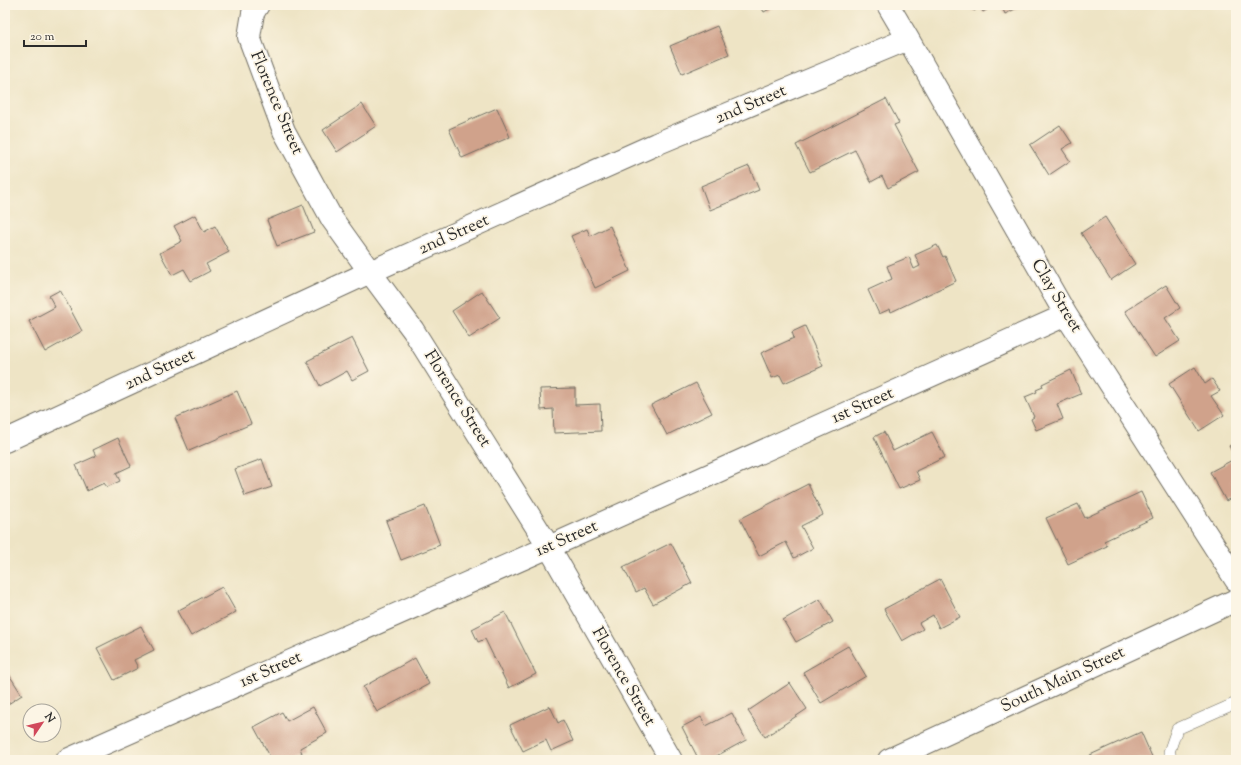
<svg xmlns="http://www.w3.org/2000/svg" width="1241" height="765" font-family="'Sorts Mill Goudy',serif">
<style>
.building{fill:#d0a28b}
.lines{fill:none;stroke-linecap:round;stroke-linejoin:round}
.service-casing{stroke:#6f6c61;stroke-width:12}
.minor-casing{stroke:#6f6c61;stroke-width:24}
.tertiary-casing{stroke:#6f6c61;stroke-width:24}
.service{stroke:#fff;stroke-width:11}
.minor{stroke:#fff;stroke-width:22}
.tertiary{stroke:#fff;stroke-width:22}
.labels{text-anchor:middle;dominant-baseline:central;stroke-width:3.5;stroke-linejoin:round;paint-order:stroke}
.street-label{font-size:17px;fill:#2b2b2b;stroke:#fcf5e5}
</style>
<rect width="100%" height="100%" fill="#fcf5e5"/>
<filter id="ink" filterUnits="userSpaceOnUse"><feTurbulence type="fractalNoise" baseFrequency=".025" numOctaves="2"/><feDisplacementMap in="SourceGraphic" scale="8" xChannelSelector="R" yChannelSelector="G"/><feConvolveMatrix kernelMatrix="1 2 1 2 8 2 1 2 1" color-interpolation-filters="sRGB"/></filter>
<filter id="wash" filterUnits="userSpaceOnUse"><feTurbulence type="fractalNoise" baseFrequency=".012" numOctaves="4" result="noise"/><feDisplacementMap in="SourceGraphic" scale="16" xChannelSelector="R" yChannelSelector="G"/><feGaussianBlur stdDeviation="0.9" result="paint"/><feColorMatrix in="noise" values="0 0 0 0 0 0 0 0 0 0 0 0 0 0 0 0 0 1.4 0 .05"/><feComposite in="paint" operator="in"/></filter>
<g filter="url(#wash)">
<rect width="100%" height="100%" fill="#eee4c5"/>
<g id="blocks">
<!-- building -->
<path class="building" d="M 760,5 L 777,5 L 764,12 Z
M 971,5 L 995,5 L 983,12 L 980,7 L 974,11 Z
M 1001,5 L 1023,5 L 1005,14 Z
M 717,26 L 729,54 L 682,74 L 670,46 Z
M 886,99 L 899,123 L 894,125 L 919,172 L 888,188 L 882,176 L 871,182 L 855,150 L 810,172 L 796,145 Z
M 362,104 L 376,126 L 337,152 L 323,130 Z
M 497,108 L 510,137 L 462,158 L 449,129 Z
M 1060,125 L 1072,143 L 1062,149 L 1070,161 L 1049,175 L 1030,145 Z
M 749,166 L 759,190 L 710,210 L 701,186 Z
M 303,205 L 314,232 L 277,246 L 267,220 Z
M 195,215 L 204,232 L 215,226 L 229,252 L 206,264 L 210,271 L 191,281 L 184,269 L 172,275 L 160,253 L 182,241 L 174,226 Z
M 1105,217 L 1135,264 L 1111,280 L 1081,233 Z
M 610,226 L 630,271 L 595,288 L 571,236 L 587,229 L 590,236 Z
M 937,245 L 943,257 L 945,256 L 956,281 L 891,312 L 890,309 L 879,314 L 868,290 L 892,279 L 887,266 L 909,257 L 914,269 L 920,266 L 915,255 Z
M 1166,285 L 1180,308 L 1165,318 L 1180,341 L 1155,357 L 1125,311 Z
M 60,290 L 82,331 L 45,352 L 29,321 L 55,307 L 49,296 Z
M 482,291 L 500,318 L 469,338 L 452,311 Z
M 805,326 L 823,366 L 784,383 L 780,375 L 772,378 L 761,353 L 794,338 L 792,332 Z
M 352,338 L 369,371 L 352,380 L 347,371 L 320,386 L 307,361 Z
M 1195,367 L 1205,384 L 1212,379 L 1220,391 L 1211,396 L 1224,415 L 1199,431 L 1169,384 Z
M 1071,370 L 1081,394 L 1057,404 L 1063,419 L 1036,430 L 1031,419 L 1034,417 L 1025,397 L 1037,392 L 1036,390 L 1043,387 L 1042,384 Z
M 696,383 L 712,413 L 667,435 L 651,405 Z
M 575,388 L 575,405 L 600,404 L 601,431 L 554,433 L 553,409 L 541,410 L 540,389 Z
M 237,391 L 251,424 L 189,451 L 175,418 Z
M 884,432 L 893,451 L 932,432 L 945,457 L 916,471 L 920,480 L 899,489 L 874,437 Z
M 118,438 L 131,466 L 116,473 L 120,481 L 107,487 L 104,483 L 87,491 L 76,465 L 96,456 L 93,450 Z
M 1236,442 L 1236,495 L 1226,501 L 1210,472 L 1236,458 L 1229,446 Z
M 262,459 L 272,487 L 245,496 L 235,469 Z
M 808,484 L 823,515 L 801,526 L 813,548 L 794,558 L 786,542 L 759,556 L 740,519 Z
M 1141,492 L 1153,518 L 1104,541 L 1107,546 L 1068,564 L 1046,518 L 1078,504 L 1085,518 Z
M 425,506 L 440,545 L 401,560 L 386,521 Z
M 671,543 L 692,583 L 653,604 L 644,588 L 636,592 L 623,567 Z
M 940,579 L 960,617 L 939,628 L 933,615 L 919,623 L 923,629 L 902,641 L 884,609 Z
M 222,587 L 236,612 L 191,636 L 177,611 Z
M 820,599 L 833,622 L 796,642 L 783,620 Z
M 505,612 L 536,674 L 509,688 L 485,639 L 478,642 L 472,629 Z
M 141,626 L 154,650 L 134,660 L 138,668 L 114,680 L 97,648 Z
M 848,646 L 866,676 L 821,703 L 803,672 Z
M 415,658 L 429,684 L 377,712 L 363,687 Z
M 8,673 L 22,695 L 5,706 L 5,675 Z
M 790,683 L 807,709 L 765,737 L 748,711 Z
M 550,706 L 558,723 L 563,720 L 573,741 L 551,751 L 546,740 L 523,751 L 510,725 Z
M 313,707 L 327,733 L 300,748 L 302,753 L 289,760 L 272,760 L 254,727 L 282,712 L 287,721 Z
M 732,713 L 746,740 L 709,760 L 699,760 L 682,727 L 701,717 L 706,726 Z
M 1141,732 L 1153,759 L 1092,760 L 1090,755 Z"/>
</g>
</g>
<g filter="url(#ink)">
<use href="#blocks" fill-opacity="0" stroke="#6f6c61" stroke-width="1"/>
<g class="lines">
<defs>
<path id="service" d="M 1172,760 L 1169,752 L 1177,729 L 1236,703"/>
<path id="minor" d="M 258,5 L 253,13 L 249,37 L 284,131 L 332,219 L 370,272 L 413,330 L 549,547 L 671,760
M 888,5 L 908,39 L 1066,315 L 1236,580
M 5,441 L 370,272 L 656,144 L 908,39
M 67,760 L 549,547 L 1066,315"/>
<path id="tertiary" d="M 889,760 L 1236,600"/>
</defs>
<!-- service casing -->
<use href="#service" class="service-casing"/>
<!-- minor casing -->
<use href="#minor" class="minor-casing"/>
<!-- tertiary casing -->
<use href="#tertiary" class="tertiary-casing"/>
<!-- service -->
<use href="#service" class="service"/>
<!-- minor -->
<use href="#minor" class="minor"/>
<!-- tertiary -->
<use href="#tertiary" class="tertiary"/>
</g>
</g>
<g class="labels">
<!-- street labels -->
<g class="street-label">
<text transform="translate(276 103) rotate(67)">Florence Street</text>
<text transform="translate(751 105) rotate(-23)">2nd Street</text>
<text transform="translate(454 235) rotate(-24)">2nd Street</text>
<text transform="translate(1056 296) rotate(59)">Clay Street</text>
<text transform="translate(160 370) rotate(-25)">2nd Street</text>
<text transform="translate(457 399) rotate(58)">Florence Street</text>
<text transform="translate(863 406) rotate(-24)">1st Street</text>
<text transform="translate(567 539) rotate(-24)">1st Street</text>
<text transform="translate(271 670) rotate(-24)">1st Street</text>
<text transform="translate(623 677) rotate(60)">Florence Street</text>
<text transform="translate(1063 680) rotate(-25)">South Main Street</text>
</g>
</g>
<!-- margin -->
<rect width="1241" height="765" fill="none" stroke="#fcf5e5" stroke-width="20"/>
<!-- north arrow -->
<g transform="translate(42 723) rotate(55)"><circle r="19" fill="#fcf5e5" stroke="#a8a49b"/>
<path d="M0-3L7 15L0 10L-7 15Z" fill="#d1495b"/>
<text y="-6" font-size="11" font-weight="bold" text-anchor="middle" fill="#2b2b2b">N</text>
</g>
<!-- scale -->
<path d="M24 40v6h62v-6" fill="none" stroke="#2b2b2b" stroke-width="2"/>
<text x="30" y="40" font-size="12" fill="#2b2b2b" stroke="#fcf5e5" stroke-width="3" paint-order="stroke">20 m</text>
</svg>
